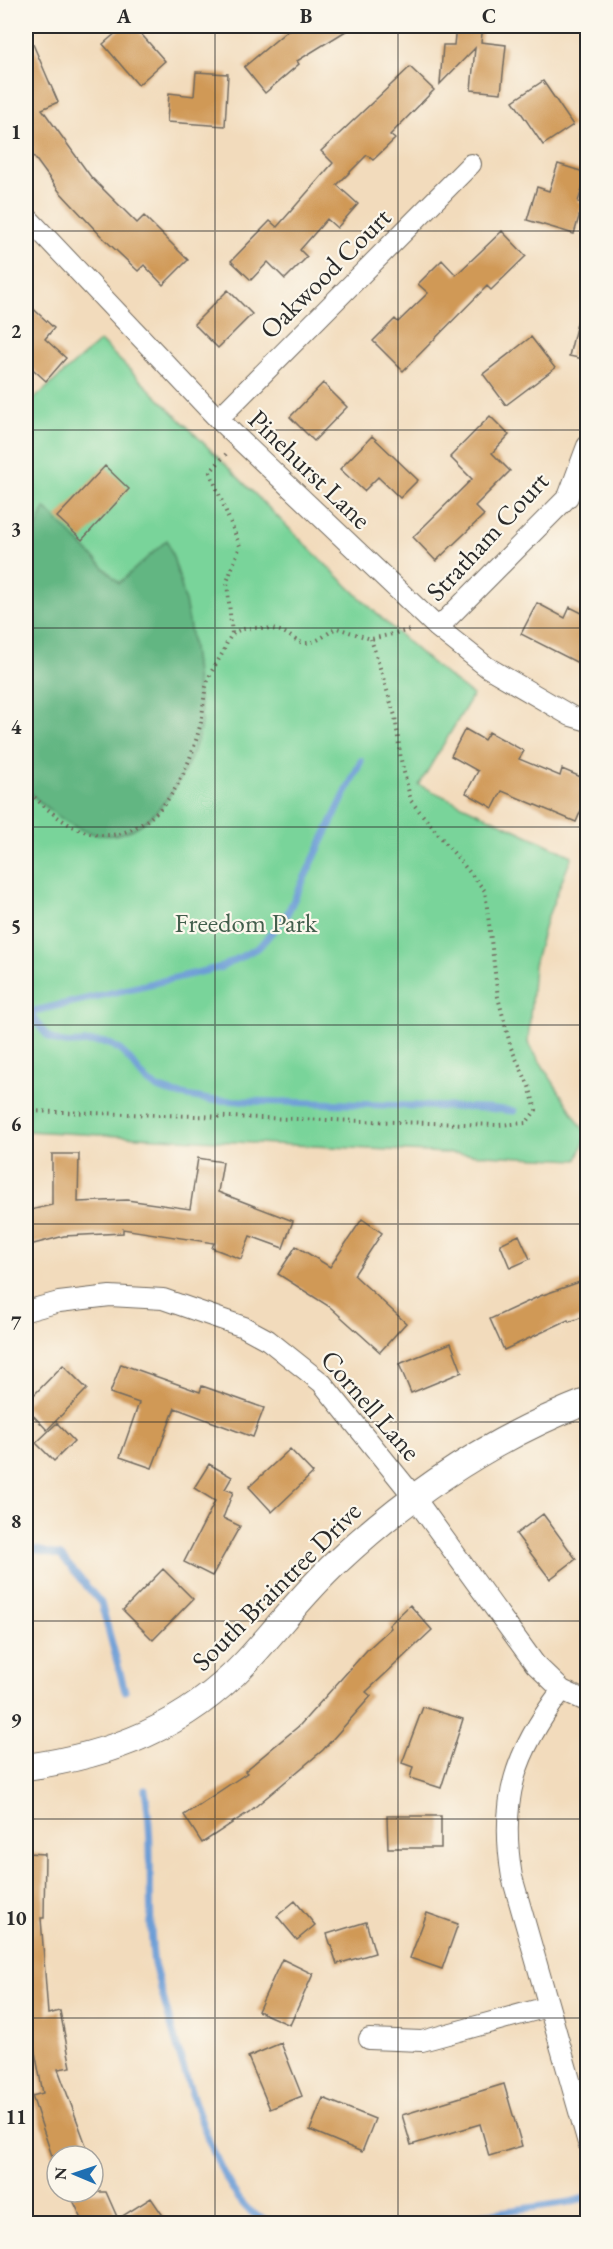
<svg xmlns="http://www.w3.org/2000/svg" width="613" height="2249" font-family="'EB Garamond',serif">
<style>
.green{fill:#79d49a;stroke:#528062;stroke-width:1.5}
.forest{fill:#62b682;stroke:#467056;stroke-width:1.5}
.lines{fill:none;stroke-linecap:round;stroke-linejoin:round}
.stream{stroke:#6c9dd6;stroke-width:7}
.building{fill:#d09956}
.minor-casing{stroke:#71695e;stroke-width:22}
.tertiary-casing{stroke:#71695e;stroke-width:28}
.path{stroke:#71695e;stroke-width:4;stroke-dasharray:1.5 4.5;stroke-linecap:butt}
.minor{stroke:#fff;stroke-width:20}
.tertiary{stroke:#fff;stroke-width:26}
.grid{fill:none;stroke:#2b2b2b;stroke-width:1.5;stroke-opacity:0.55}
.labels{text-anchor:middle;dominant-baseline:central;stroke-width:4.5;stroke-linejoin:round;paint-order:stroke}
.street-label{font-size:27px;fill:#2b2b2b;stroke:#fbf7ec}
.park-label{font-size:27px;fill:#425e4c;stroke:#fbf7ec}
.neatline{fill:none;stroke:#2b2b2b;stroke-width:2}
.grid-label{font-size:20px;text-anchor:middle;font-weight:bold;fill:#2b2b2b}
</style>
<rect width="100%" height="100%" fill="#fbf7ec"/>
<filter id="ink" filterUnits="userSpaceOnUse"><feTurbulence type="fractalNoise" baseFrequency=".0167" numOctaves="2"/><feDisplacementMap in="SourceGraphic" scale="12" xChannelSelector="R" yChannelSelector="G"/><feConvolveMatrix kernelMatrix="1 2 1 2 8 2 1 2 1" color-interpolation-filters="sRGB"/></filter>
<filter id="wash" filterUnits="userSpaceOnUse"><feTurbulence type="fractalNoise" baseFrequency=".008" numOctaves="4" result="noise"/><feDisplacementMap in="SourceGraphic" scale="24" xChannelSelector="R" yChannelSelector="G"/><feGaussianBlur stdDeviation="1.35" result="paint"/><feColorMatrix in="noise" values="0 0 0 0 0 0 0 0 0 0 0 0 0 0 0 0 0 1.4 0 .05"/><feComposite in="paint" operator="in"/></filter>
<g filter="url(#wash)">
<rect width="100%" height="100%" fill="#f2dbbc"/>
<!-- green -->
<path class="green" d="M 100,341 C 174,412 246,486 320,559 C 369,606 417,655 473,695 L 419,785 L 572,856 L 546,921 L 534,965 L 528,1043 L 587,1135 L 577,1160 L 26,1131 L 26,406 Z"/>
<!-- forest -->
<path class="forest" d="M 45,508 L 119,583 L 167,540 C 185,587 193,636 197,686 C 198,697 202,711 201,722 C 198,745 186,770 174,789 C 126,861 78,840 26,789 L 26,547 L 29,546 Z"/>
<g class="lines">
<!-- stream -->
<path class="stream" d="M 29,1012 C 35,1019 42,1031 49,1037 C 67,1051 92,1036 112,1045 C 129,1054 134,1068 147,1081 C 161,1094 191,1096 209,1100 L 487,1108 L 514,1111
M 26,1013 L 222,967 L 259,947 L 286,916 L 361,761
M 26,1552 L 33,1549 L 61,1556 L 101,1603 L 125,1691
M 145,1790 C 155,1848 146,1906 154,1964 C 169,2018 211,2186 254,2214 C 265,2222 280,2223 294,2224
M 416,2224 L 570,2202 L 588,2197"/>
</g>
<g id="blocks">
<!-- building -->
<path class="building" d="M 124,26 L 134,26 L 165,61 L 138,85 L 103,44 Z
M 293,26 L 354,26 L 297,61 L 299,64 L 265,93 L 244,67 Z
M 456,26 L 483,26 L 481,42 L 506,45 L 501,93 L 471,90 L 475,48 L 440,84 L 443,45 L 454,45 Z
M 26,28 L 58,102 L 42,109 L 91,177 L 137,223 L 144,216 L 188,260 L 163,285 L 144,265 L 138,271 L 102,237 L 59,191 L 26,146 Z
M 410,67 L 434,90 L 390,135 L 395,139 L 373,160 L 367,155 L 337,185 L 358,204 L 337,228 L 327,219 L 300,250 L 307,257 L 285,279 L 268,262 L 251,280 L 231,261 L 270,221 L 277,227 L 333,163 L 321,151 Z
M 196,72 L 228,74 L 225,126 L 167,122 L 169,93 L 194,96 Z
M 543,81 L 573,125 L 543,145 L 513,101 Z
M 558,164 L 587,173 L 578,202 L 583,203 L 574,234 L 527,220 L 537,187 L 549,191 Z
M 502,231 L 526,256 L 491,290 L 487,286 L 403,371 L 373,341 L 395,319 L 398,322 L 428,293 L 418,284 L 442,260 L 456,275 Z
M 228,290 L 252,314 L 218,348 L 194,324 Z
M 26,302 L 54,328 L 45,339 L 66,358 L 46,381 L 26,363 Z
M 581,307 L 588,308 L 588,360 L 569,356 Z
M 531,337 L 555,368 L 506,405 L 483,374 Z
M 323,383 L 347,407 L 314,441 L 290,417 Z
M 490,416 L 509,435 L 492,453 L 510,471 L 475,506 L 484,515 L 436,561 L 413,537 L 472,479 L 450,457 Z
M 372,436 L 418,480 L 400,498 L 378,477 L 364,491 L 340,469 Z
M 105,466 L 129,489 L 82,540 L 57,517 Z
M 537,603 L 565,618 L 570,607 L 588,616 L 588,668 L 521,634 Z
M 465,729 L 484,740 L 489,732 L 524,751 L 519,759 L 560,776 L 562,769 L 588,780 L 588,794 L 576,822 L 502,791 L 493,808 L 466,793 L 478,771 L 451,756 Z
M 52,1154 L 79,1154 L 78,1202 L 127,1200 L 190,1209 L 198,1158 L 223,1162 L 218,1192 L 293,1221 L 283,1248 L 250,1236 L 241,1259 L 212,1248 L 214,1243 L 123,1229 L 123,1233 L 64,1236 L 26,1246 L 26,1211 L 52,1205 Z
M 362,1219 L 382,1233 L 354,1275 L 406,1323 L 380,1352 L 330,1307 L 278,1274 L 296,1246 L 330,1267 Z
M 519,1235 L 530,1259 L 510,1268 L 500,1244 Z
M 588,1279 L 588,1315 L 569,1322 L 568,1320 L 504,1350 L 490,1319 L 540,1296 Z
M 451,1343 L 462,1372 L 411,1393 L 399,1364 Z
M 121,1364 L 200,1392 L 202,1386 L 264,1408 L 253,1437 L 175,1408 L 152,1468 L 120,1457 L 139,1403 L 110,1393 Z
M 63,1365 L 87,1389 L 47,1430 L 26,1408 L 26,1403 Z
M 57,1423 L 74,1441 L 54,1461 L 36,1443 Z
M 290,1449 L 313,1473 L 272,1512 L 249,1487 Z
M 209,1464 L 232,1477 L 225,1489 L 233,1492 L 223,1518 L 240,1526 L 212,1576 L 184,1562 L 215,1501 L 194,1488 Z
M 543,1514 L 576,1559 L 550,1579 L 516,1534 Z
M 163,1569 L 193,1599 L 153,1640 L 123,1610 Z
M 410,1605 L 432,1630 L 366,1692 L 371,1696 L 323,1750 L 249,1812 L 202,1843 L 184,1815 L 247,1773 L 245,1771 L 300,1725 L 367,1650 L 391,1628 L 389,1625 Z
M 423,1707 L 463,1719 L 441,1788 L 410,1778 L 413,1767 L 402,1763 Z
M 387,1816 L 441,1816 L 441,1848 L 388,1848 Z
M 26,1853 L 45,1854 L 44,1918 L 41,1918 L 48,2014 L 60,2011 L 71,2067 L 58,2069 L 90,2156 L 52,2156 L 32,2096 L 43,2093 L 34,2047 L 26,2049 Z
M 295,1901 L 315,1925 L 297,1940 L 277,1916 Z
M 427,1913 L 458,1924 L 442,1969 L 410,1958 Z
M 366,1922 L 375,1953 L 337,1964 L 327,1934 Z
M 282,1959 L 313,1974 L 290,2025 L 258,2011 Z
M 281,2043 L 302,2096 L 270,2109 L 248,2057 Z
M 504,2084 L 522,2146 L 489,2156 L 480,2124 L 411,2145 L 402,2115 Z
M 323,2098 L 375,2119 L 362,2152 L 310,2130 Z
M 69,2192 L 106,2192 L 118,2219 L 151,2198 L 168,2223 L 84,2223 Z"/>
</g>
</g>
<g filter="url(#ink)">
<use href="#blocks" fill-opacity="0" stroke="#71695e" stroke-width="1.5"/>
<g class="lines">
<defs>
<path id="minor" d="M 26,216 L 218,419 L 438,628 L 487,667 L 571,716 L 588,721
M 218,419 L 471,164
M 438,628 L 568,497 L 587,446
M 26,1311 L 59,1302 L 110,1296 L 163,1299 L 244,1327 L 268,1340 L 322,1383 L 414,1497 L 535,1664 L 562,1690 L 588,1702
M 562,1690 C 515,1752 499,1799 512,1877 L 588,2143
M 369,2039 L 422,2041 L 547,2007"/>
<path id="tertiary" d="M 26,1767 C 112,1755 185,1727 246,1662 C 277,1629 304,1592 337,1562 C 410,1493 495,1437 588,1401"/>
</defs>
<!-- minor casing -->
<use href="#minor" class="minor-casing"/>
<!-- tertiary casing -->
<use href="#tertiary" class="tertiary-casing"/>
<!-- path -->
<path class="path" d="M 226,454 L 210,472 L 240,546 L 227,582 L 232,634
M 26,789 C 53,816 90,849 132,829 C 172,811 191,763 201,722 C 204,708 203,691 209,678 C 212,669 218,661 222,654 C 225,648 228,638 233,634 C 241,625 275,627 285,633 C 293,637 296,642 305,643 C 319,643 326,633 337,628 L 371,639 L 410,630
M 26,1111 L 498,1125 L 526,1123 L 536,1110 L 529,1086 L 511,1048 L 498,997 L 485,891 L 411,801 L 401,760 L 395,716 L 371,639"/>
<!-- minor -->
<use href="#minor" class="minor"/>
<!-- tertiary -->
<use href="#tertiary" class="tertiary"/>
</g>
</g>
<!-- grid -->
<path class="grid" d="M 215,26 L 215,2224M 398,26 L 398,2224M 26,231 L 588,231M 26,430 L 588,430M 26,628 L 588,628M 26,827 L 588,827M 26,1025 L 588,1025M 26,1224 L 588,1224M 26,1422 L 588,1422M 26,1621 L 588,1621M 26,1819 L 588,1819M 26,2018 L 588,2018"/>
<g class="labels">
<!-- street labels -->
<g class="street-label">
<text transform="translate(325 273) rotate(-45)">Oakwood Court</text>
<text transform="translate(310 469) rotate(44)">Pinehurst Lane</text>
<text transform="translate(487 536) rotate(-47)">Stratham Court</text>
<text transform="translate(371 1405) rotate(49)">Cornell Lane</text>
<text transform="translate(276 1586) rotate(-45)">South Braintree Drive</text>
</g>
<!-- park labels -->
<g class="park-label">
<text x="246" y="922">Freedom Park</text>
</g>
</g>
<!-- margin -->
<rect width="613" height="2249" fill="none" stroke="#fbf7ec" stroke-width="66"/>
<!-- north arrow -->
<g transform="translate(75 2174) rotate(272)"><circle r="28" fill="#fbf7ec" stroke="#a8a59f" stroke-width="1.5"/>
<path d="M0-4.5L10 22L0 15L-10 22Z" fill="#1f6fb2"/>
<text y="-9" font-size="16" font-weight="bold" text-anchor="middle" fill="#2b2b2b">N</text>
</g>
<rect x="33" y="33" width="547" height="2183" class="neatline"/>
<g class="grid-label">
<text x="124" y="23">A</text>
<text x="306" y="23">B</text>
<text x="489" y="23">C</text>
<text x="16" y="139">1</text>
<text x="16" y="338">2</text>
<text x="16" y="536">3</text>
<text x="16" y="734">4</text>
<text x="16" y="933">5</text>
<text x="16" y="1131">6</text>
<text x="16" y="1330">7</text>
<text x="16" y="1528">8</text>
<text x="16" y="1727">9</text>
<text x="16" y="1925">10</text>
<text x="16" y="2124">11</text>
</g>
</svg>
